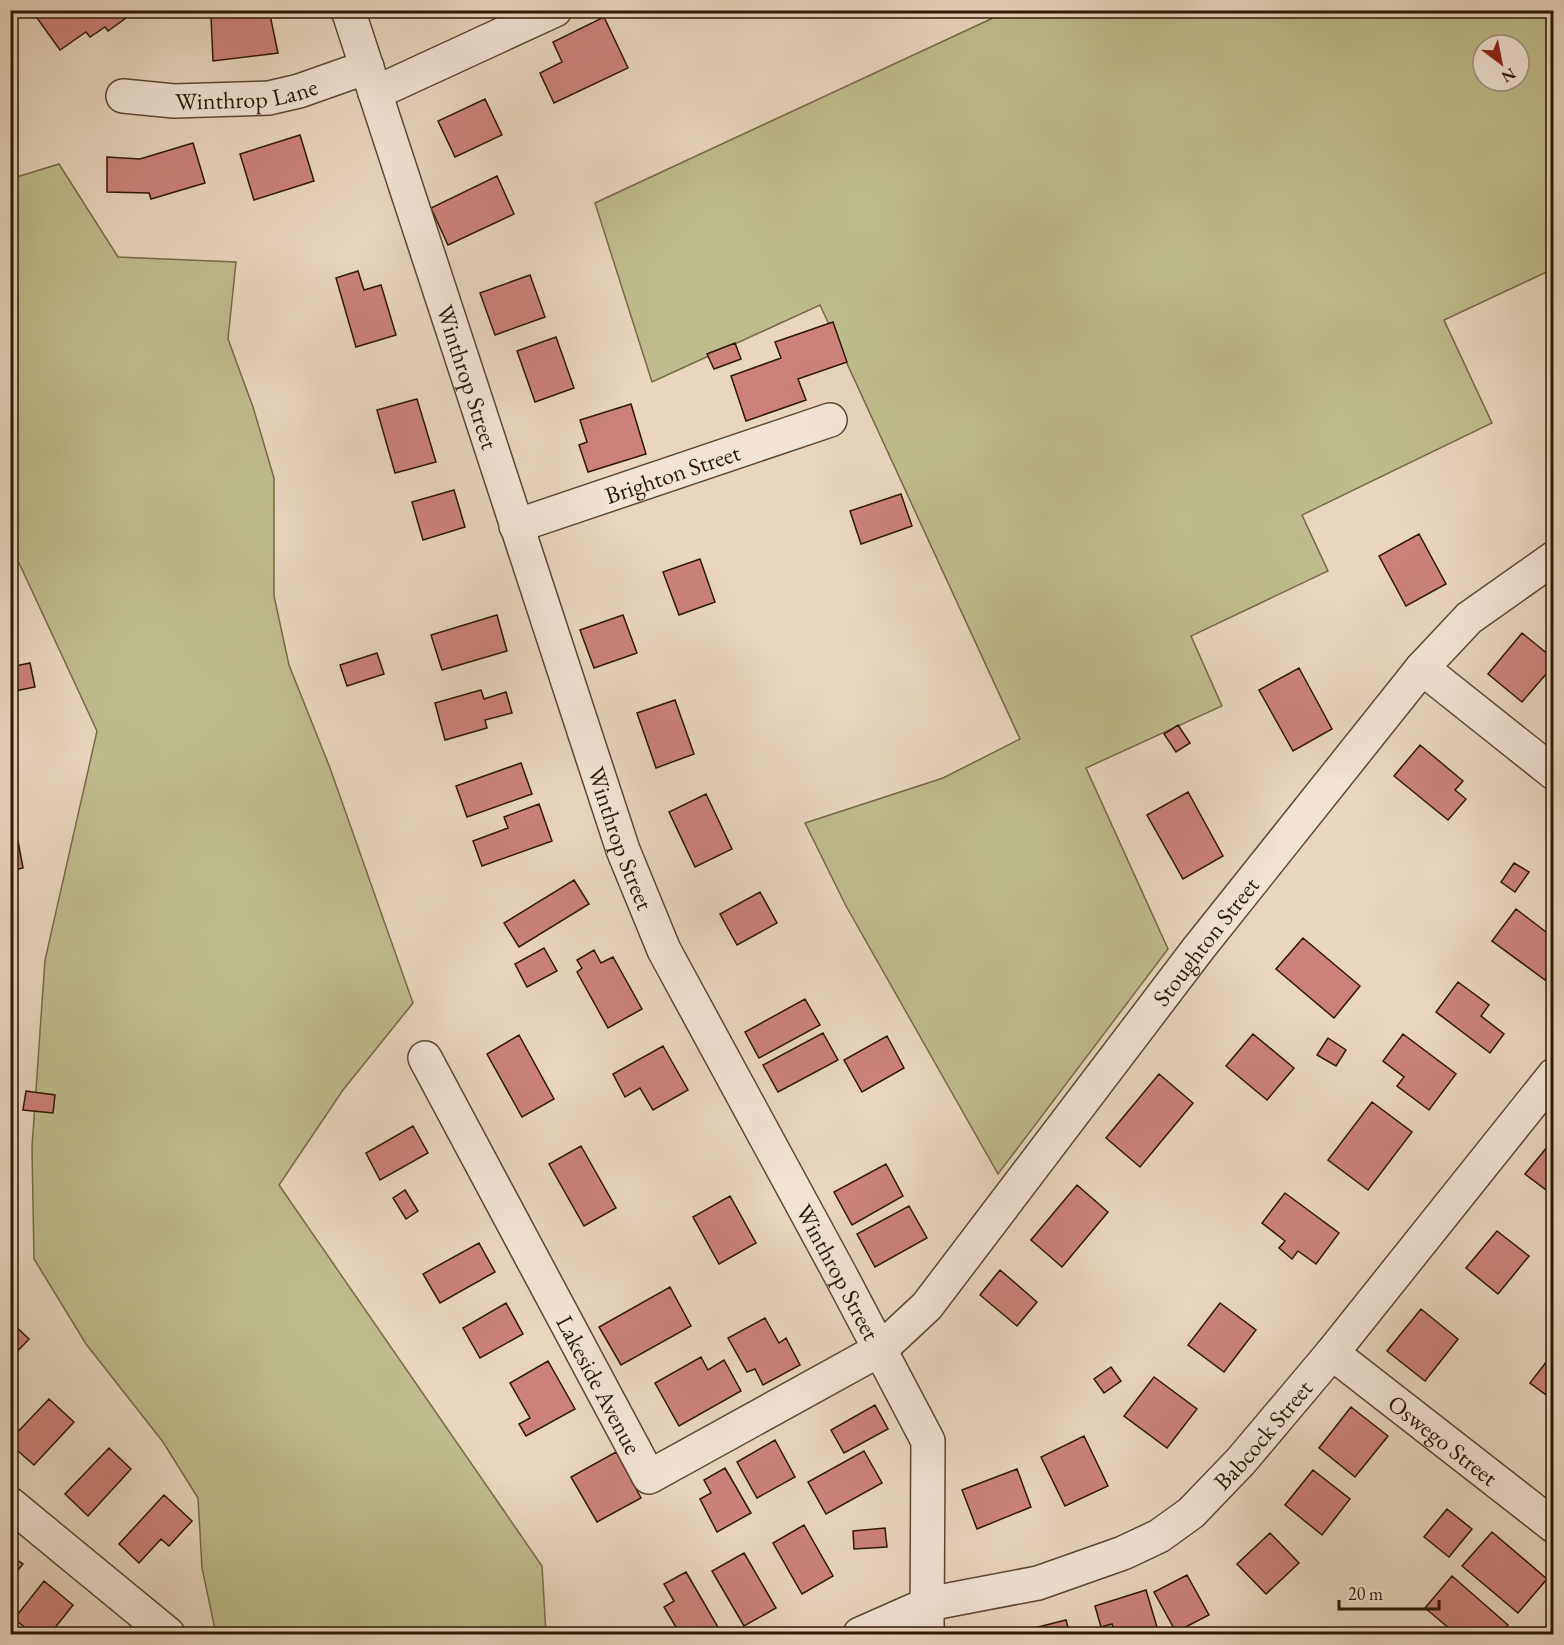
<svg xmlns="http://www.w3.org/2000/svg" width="1564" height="1645" font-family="'EB Garamond',serif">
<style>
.green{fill:#bebc8c;stroke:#766a48;stroke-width:1.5;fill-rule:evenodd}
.building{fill:#cc8279;stroke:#2d1803;stroke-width:1.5}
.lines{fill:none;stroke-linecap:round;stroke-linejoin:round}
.minor-casing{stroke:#5c4832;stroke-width:36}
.minor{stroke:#f1e4d4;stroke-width:33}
.labels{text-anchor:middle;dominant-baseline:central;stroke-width:4.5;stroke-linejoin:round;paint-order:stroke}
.street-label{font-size:24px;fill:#2d1803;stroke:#f1e4d4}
</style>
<rect width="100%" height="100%" fill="#e9d6bd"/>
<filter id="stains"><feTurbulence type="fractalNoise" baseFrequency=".00333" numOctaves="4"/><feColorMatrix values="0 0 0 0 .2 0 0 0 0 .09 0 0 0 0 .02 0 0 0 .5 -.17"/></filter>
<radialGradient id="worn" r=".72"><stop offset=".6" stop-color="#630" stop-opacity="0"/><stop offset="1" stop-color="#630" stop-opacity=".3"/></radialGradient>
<!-- green -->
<path class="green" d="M 1008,11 L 1553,11 L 1553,269 L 1444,320 L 1492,423 L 1302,515 L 1328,571 L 1191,636 L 1222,706 L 1086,768 L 1168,949 L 998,1174 L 846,906 L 805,823 L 943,778 L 1020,739 L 820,305 L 652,382 L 595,203 ZM 1483,45 L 1519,45 L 1519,81 L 1483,81 Z
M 59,164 L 118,257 L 236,262 L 228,339 L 253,407 L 274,478 L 274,596 L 289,665 L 330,768 L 413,1003 L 343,1090 L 279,1185 L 542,1566 L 546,1634 L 216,1634 L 202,1568 L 198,1498 L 163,1442 L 86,1344 L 34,1259 L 32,1147 L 45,960 L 97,731 L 19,563 L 11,556 L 10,179 Z"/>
<!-- building -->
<path class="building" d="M 48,10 L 137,10 L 108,31 L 105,27 L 90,37 L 86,32 L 60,50 L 37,18 Z
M 252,10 L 269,10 L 278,53 L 213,61 L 211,17 Z
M 604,17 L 628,68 L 554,103 L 540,73 L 562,62 L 553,42 Z
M 485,99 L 502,135 L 455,157 L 438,121 Z
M 300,135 L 314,181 L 254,200 L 240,154 Z
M 193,143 L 205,183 L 151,199 L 149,193 L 107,192 L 107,157 L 140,159 Z
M 497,176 L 514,214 L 448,245 L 431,208 Z
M 358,271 L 364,290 L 381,285 L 396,335 L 356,347 L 336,278 Z
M 530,275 L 545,317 L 495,335 L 480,293 Z
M 833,322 L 847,362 L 798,379 L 806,400 L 746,421 L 731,376 L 781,358 L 775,342 Z
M 556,337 L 574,388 L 535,402 L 517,351 Z
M 735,343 L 741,359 L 714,369 L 707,354 Z
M 417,399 L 436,462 L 395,473 L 377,410 Z
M 631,404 L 646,454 L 588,472 L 579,445 L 587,442 L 580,420 Z
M 454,490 L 465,527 L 423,540 L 412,502 Z
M 901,494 L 912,526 L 861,544 L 850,511 Z
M 1419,534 L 1446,584 L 1406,606 L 1379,556 Z
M 700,559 L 715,602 L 679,615 L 663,572 Z
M 497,615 L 507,651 L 442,670 L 431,635 Z
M 623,615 L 637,653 L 594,668 L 580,630 Z
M 1522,633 L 1554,659 L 1554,665 L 1522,702 L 1488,674 Z
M 377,653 L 384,674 L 347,686 L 340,665 Z
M 30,663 L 35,687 L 10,692 L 10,667 Z
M 1299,668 L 1332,729 L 1293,751 L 1259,690 Z
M 481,690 L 484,699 L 506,692 L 512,713 L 485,720 L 487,728 L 445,740 L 435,703 Z
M 675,700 L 694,754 L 656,768 L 637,713 Z
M 1178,725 L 1190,743 L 1176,752 L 1164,734 Z
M 1420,745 L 1463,781 L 1455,790 L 1466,799 L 1448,820 L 1394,776 Z
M 521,763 L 532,794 L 467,817 L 456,786 Z
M 1188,792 L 1223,856 L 1183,879 L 1147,815 Z
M 706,794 L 732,849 L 695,867 L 669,812 Z
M 539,804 L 552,841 L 482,866 L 473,841 L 508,828 L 504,817 Z
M 18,841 L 23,868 L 10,871 L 10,843 Z
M 1514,863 L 1529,872 L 1515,892 L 1501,882 Z
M 574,880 L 589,904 L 519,947 L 504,923 Z
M 760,892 L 777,923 L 737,945 L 720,914 Z
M 1516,909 L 1554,938 L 1554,968 L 1545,980 L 1492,941 Z
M 1303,938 L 1360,986 L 1334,1018 L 1276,969 Z
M 544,948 L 557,971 L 527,987 L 515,964 Z
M 594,950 L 601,963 L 613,957 L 642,1009 L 608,1028 L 577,972 L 582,968 L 577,960 Z
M 10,971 L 16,1000 L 10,1001 Z
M 1458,982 L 1489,1005 L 1481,1016 L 1504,1034 L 1490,1053 L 1436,1012 Z
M 805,999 L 820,1025 L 759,1058 L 745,1032 Z
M 823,1033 L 838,1060 L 778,1092 L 763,1065 Z
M 1253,1034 L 1294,1068 L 1267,1100 L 1226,1066 Z
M 1403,1034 L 1456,1074 L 1429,1110 L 1397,1086 L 1404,1077 L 1383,1061 Z
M 519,1035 L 554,1099 L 522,1117 L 487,1054 Z
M 887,1036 L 904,1068 L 862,1092 L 844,1060 Z
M 1328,1038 L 1346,1050 L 1336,1066 L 1317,1055 Z
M 663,1046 L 688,1090 L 653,1110 L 640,1088 L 625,1097 L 613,1074 Z
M 1159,1074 L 1193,1103 L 1140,1167 L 1106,1138 Z
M 26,1091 L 55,1095 L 53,1113 L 23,1110 Z
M 1372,1102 L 1412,1132 L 1368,1190 L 1328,1160 Z
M 413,1126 L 428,1153 L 380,1180 L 366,1153 Z
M 1552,1141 L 1554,1143 L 1554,1196 L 1525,1174 Z
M 581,1146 L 616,1208 L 584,1226 L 549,1164 Z
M 886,1164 L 903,1196 L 852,1225 L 834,1192 Z
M 1077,1185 L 1108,1212 L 1062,1267 L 1031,1240 Z
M 405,1190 L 418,1211 L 406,1219 L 393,1198 Z
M 1285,1193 L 1339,1233 L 1316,1264 L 1298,1251 L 1292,1259 L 1279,1248 L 1285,1241 L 1262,1223 Z
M 730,1196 L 756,1243 L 719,1264 L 693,1217 Z
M 909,1206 L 927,1238 L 875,1267 L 857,1234 Z
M 1497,1231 L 1529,1256 L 1498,1294 L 1466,1268 Z
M 479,1243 L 495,1272 L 440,1303 L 423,1274 Z
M 1000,1270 L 1037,1302 L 1017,1326 L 980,1295 Z
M 670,1287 L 691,1326 L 621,1365 L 599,1327 Z
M 506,1303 L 523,1334 L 480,1358 L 463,1328 Z
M 1220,1303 L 1256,1330 L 1224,1372 L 1188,1345 Z
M 1421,1309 L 1458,1339 L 1425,1381 L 1387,1351 Z
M 765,1318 L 779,1343 L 786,1338 L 800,1365 L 763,1385 L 755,1369 L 747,1372 L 728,1338 Z
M 10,1321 L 29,1339 L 10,1359 Z
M 701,1357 L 708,1370 L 724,1360 L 741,1391 L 679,1426 L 655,1383 Z
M 1550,1357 L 1554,1360 L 1553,1400 L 1530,1383 Z
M 548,1361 L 575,1409 L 526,1436 L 519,1424 L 530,1418 L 510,1383 Z
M 1111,1367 L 1121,1381 L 1104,1393 L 1094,1379 Z
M 1154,1377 L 1197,1409 L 1167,1448 L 1124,1416 Z
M 49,1399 L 74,1422 L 34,1465 L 10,1444 L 10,1440 Z
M 875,1405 L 888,1429 L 844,1453 L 831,1430 Z
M 1351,1407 L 1388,1436 L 1355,1477 L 1319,1448 Z
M 1084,1436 L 1108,1486 L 1065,1506 L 1041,1457 Z
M 775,1440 L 795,1477 L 757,1498 L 737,1462 Z
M 109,1448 L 131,1469 L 88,1516 L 65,1494 Z
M 864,1451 L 882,1483 L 826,1514 L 808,1482 Z
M 616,1452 L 641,1498 L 597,1522 L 571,1477 Z
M 725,1468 L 751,1513 L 717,1532 L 700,1499 L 711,1493 L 704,1480 Z
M 1017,1469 L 1031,1507 L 977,1529 L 962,1490 Z
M 1313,1470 L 1350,1499 L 1322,1535 L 1285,1505 Z
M 164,1495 L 192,1521 L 169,1546 L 161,1539 L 139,1563 L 119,1544 Z
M 1447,1509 L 1472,1529 L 1449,1557 L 1424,1537 Z
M 804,1525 L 833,1576 L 802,1594 L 773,1543 Z
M 885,1528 L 887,1547 L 854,1549 L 853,1531 Z
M 1492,1532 L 1547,1579 L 1518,1613 L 1462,1566 Z
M 1270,1533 L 1299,1563 L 1266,1594 L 1237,1564 Z
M 744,1553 L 776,1608 L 744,1626 L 712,1571 Z
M 10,1555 L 23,1564 L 10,1580 Z
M 686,1572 L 722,1634 L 680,1634 L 664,1607 L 674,1601 L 664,1584 Z
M 1187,1575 L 1209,1615 L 1176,1632 L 1154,1592 Z
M 1452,1576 L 1508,1625 L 1500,1634 L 1456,1634 L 1425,1608 Z
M 44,1581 L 73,1605 L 50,1634 L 34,1634 L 14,1619 Z
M 1146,1590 L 1159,1634 L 1115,1634 L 1112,1624 L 1101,1627 L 1095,1606 Z
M 1066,1620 L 1070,1634 L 1031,1634 L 1030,1629 Z"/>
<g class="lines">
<defs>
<g id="minor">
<path id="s1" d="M 348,10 L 623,850 L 664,950 L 840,1274 L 928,1441 L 927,1634"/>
<path d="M 375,93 L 555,10"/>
<path id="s2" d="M 123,96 L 174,101 L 269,98 L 299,91 L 367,67"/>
<path id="s3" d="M 516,526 L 830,420"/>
<path d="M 1422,668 L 1554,773"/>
<path id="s4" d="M 425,1058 L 649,1477 L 881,1349 L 927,1306 L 1198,949 L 1422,668 L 1469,618 L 1554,558"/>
<path id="s5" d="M 1332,1353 L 1554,1526"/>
<path d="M 10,1504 L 168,1634"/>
<path id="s6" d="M 860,1634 L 928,1604 L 1038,1583 L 1123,1553 L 1159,1536 L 1191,1513 L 1241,1461 L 1332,1353 L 1554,1075"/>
</g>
</defs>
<!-- minor casing -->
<use href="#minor" class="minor-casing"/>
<!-- minor -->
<use href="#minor" class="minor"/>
</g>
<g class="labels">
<!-- street labels -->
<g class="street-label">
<text stroke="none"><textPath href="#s2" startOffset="124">Winthrop Lane</textPath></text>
<text stroke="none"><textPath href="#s1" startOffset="386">Winthrop Street</textPath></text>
<text stroke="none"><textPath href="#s3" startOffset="165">Brighton Street</textPath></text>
<text stroke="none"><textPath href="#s1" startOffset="872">Winthrop Street</textPath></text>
<text stroke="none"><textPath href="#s4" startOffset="1262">Stoughton Street</textPath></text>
<text stroke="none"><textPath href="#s1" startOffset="1358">Winthrop Street</textPath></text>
<text stroke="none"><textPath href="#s4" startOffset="370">Lakeside Avenue</textPath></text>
<text stroke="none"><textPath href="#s6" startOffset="462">Babcock Street</textPath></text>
<text stroke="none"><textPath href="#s5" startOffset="141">Oswego Street</textPath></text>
</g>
</g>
<!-- margin -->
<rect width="1564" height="1645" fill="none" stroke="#e9d6bd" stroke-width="36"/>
<rect x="12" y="12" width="1540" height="1621" fill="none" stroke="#2d1803" stroke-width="3"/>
<rect x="18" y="18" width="1528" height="1609" fill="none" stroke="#2d1803" stroke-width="1.5"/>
<!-- north arrow -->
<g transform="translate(1501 63) rotate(148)"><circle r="28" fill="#f1e4d4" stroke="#a39280" stroke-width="1.5"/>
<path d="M0-4.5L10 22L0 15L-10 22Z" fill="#8f2418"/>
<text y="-9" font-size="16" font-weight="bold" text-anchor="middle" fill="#2d1803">N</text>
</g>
<!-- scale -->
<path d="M1339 1600v9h100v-9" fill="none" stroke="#2d1803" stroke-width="3"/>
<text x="1348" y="1600" font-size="18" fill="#2d1803" stroke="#f1e4d4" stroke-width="4.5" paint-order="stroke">20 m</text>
<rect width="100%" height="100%" filter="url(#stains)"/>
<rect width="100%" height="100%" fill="url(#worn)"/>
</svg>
